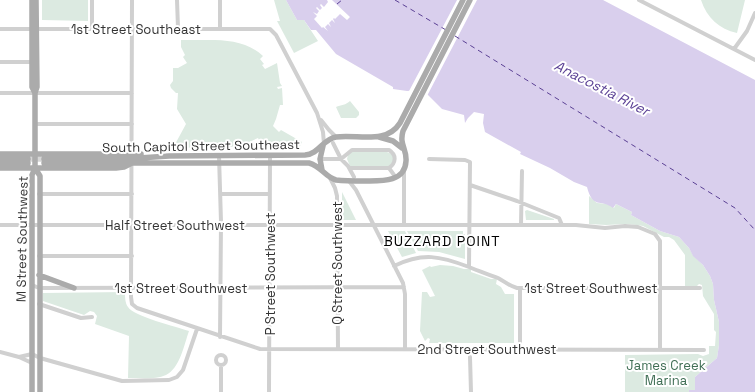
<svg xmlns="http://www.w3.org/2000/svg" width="755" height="392" font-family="'Space Grotesk',sans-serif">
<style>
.green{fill:#dceae1}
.water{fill:#d9cfed}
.pier{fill:#fff}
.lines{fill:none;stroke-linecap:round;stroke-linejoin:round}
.ferry{stroke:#5b4195;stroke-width:1;stroke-dasharray:5 4;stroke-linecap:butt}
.major-tunnel{stroke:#d6d6d6;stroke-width:5.5;stroke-dasharray:5.5 3;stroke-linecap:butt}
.minor{stroke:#d0d0d0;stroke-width:4}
.major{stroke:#ababab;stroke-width:5.5}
.labels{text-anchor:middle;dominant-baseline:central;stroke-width:4;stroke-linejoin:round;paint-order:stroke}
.street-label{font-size:13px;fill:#333;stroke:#fff}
.park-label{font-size:13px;fill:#406f55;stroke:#fff}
.water-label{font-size:14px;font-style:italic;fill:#5b4195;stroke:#fff}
.neighbourhood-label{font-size:14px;letter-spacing:1px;fill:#000;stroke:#fff}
</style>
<rect width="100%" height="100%" fill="#fff"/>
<!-- green -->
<path class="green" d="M 42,0 L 88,0 L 88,21 L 42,20 Z
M 274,0 L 286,0 L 297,20 L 304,20 L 318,41 L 294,53 L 277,21 L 280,21 Z
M 701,0 L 745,0 L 737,33 C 719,29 707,18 701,0 Z
M 181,40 C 209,41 241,35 263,56 L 260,59 L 264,64 L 262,65 L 265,69 L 277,63 L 280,83 L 282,86 L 277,87 L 278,89 L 282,88 L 283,105 L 280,105 L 276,119 L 273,126 L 279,132 L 281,130 L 302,142 L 299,148 L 257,148 L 260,142 L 258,138 L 242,145 L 231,147 L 173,148 L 186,124 L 177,109 L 178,93 L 176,93 L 171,88 L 170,85 L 173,81 L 173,68 L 178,68 L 187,63 L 183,57 L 185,55 L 181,47 Z
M 350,101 L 359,112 L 359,115 L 356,118 L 341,118 L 336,107 C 341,105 346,105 350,101 Z
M 351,152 L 387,152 L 392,154 L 394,159 L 390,166 L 350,166 L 347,159 L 348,155 Z
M 342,192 L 356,220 L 342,220 Z
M 589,196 L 597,203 L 609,204 L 614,208 L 616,204 L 632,212 L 631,215 L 660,231 L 679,237 L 689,248 L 693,255 L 703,265 L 710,276 L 713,284 L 714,300 L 719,322 L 719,345 L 717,358 L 695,377 L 695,390 L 690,390 L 689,392 L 625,392 L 625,355 L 698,354 L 703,356 L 709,354 L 709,346 L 715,346 L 716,332 L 714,330 L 714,314 L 703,296 L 702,285 L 699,284 L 697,286 L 685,286 L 685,255 L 674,240 L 669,237 L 664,237 L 643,226 L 637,225 L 626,224 L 606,225 L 589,224 Z
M 527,210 L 554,219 L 554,220 L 526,220 L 525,211 Z
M 388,231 L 405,231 L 416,253 L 402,257 Z
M 407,231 L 463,231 L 463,234 L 465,234 L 465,259 L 439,252 L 418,251 Z
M 440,265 L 453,266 L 464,269 L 471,269 L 471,272 L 491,279 L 497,279 L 496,284 L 501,287 L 505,294 L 514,294 L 514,343 L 429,343 L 430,339 L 428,338 L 425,341 L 420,331 L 422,292 L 427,292 L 430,297 L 435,296 L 422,270 L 430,266 L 431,267 Z
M 125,292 C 125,297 125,303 128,307 C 133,316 177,327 189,331 C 184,345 180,368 166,375 C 155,380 139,378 128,378 L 129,336 L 95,324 L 97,316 L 94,312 L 90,311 L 84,315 L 43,301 L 43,293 Z"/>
<!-- water -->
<path class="water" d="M 286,0 L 603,0 L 755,80 L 755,392 L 689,392 L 689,390 L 695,390 L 695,377 L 717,358 L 719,345 L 719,322 L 714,300 L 713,284 L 710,276 L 703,265 L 693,256 L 689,248 L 679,237 L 660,231 L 631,215 L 632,212 L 616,204 L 613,208 C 600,198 593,210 587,187 L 574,182 L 550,168 L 520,154 L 521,152 L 485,132 L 483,123 L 484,114 L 474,112 L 468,118 L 465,123 L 464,115 L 442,109 L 423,90 L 407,91 L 393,89 L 393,87 L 336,54 L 316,30 L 311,30 L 304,20 L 297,20 Z"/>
<!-- pier -->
<path class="pier" d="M 327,0 L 332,0 L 350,17 L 347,20 L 340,14 L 335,19 L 334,18 L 333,19 L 335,23 L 332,20 L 329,23 L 331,27 L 328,24 L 325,27 L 328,31 L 323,27 L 322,28 L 314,19 L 317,16 L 313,12 L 317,14 L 319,11 L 316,8 L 317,7 L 320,10 L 322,8 L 320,5 L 321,4 L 324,7 L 328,2 Z
M 457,0 L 477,0 L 427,96 L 421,91 L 408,93 Z"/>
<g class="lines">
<!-- ferry -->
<path class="ferry" d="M 395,0 L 446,30
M 337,4 L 342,0
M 455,36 L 735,208 L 755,230"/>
<!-- major-tunnel -->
<path class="major-tunnel" d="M 28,159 L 44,159"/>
<!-- minor -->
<path class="minor" d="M 92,0 L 92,29
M 132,0 L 131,297 L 132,304 L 137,308 L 260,349 L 704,350
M 177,0 L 178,28
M 220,0 L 220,29
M 639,0 L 755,60
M 0,29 L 270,29 L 276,35 L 317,113 L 323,132 L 324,144
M 734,49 L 747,31 L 755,13
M 0,62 L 32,62
M 0,93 L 132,93
M 321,120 L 329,130 L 336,137
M 36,124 L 132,124
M 333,143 L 341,159 L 348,166 L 354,177
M 219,156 L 221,222 L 220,337
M 322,159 L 341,159 L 352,150 L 389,150 C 397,155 396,163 389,168 L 350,168
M 429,159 L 465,160 L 470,162 L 469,267
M 389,168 L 394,175
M 330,178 L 335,188 L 337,196 L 338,349
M 349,181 L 356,190 L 403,283 L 405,294 L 405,349
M 470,185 L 517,201 L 559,218 L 562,225
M 39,194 L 132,194
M 221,194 L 269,194
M 0,225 L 576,225 L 605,228 L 625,226 L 638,227 L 655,234 L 660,241 L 660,349
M 404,225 L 404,170
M 521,225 L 522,171
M 39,256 L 132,256
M 394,266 C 423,252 440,256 469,267 C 478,271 488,274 498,278 C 504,281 509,286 517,288 L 700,288
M 32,285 L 39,288 L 404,287
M 39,304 L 81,318 L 92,317
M 520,349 L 520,288
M 0,352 L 19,357 L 32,363
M216 360a5 5 0 1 1 10 0a5 5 0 1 1-10 0Z
M 19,357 L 32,354 L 40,358 L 122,381 L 169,380 L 177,377 L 183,370 L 197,329
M 470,357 L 471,392
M 221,392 L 221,365
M 269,392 L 270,156"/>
<!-- major -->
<path class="major" d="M 32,0 L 32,87 L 35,93
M 379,137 L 393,141 L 402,148
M 0,154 L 141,154
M 0,159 L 28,159
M 44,159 L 124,159 L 169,156 L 305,155 C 319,154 323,139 336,137 C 358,134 386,145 400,123 L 463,0
M 0,163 L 28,163
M 44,163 L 309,163 C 321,166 325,177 336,180 C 345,181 355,181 364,181 C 380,181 405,183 406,161 C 407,149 399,145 403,131 L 470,0
M 0,168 L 116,168 L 124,167 L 132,163
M 35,168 L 40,176 L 40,392
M 322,170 L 320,159 L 323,146
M 39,275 L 74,288
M 32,392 L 32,175 L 35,168 L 35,93 L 37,87 L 36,0"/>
</g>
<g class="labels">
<!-- street labels -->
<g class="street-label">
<text x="136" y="29">1st Street Southeast</text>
<text transform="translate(201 146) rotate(-1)">South Capitol Street Southeast</text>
<text x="175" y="225">Half Street Southwest</text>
<text transform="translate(22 239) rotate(-89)">M Street Southwest</text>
<text transform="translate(337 263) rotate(-90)">Q Street Southwest</text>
<text transform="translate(270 274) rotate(-90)">P Street Southwest</text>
<text x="181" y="288">1st Street Southwest</text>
<text x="591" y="288">1st Street Southwest</text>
<text x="487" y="349">2nd Street Southwest</text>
</g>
<!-- park labels -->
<g class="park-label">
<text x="666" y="365">James Creek<tspan x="666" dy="15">Marina</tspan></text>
</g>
<!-- water labels -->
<g class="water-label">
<text transform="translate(602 88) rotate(27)">Anacostia River</text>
</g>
<!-- neighbourhood labels -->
<g class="neighbourhood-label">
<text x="442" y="241">BUZZARD POINT</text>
</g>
</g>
</svg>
